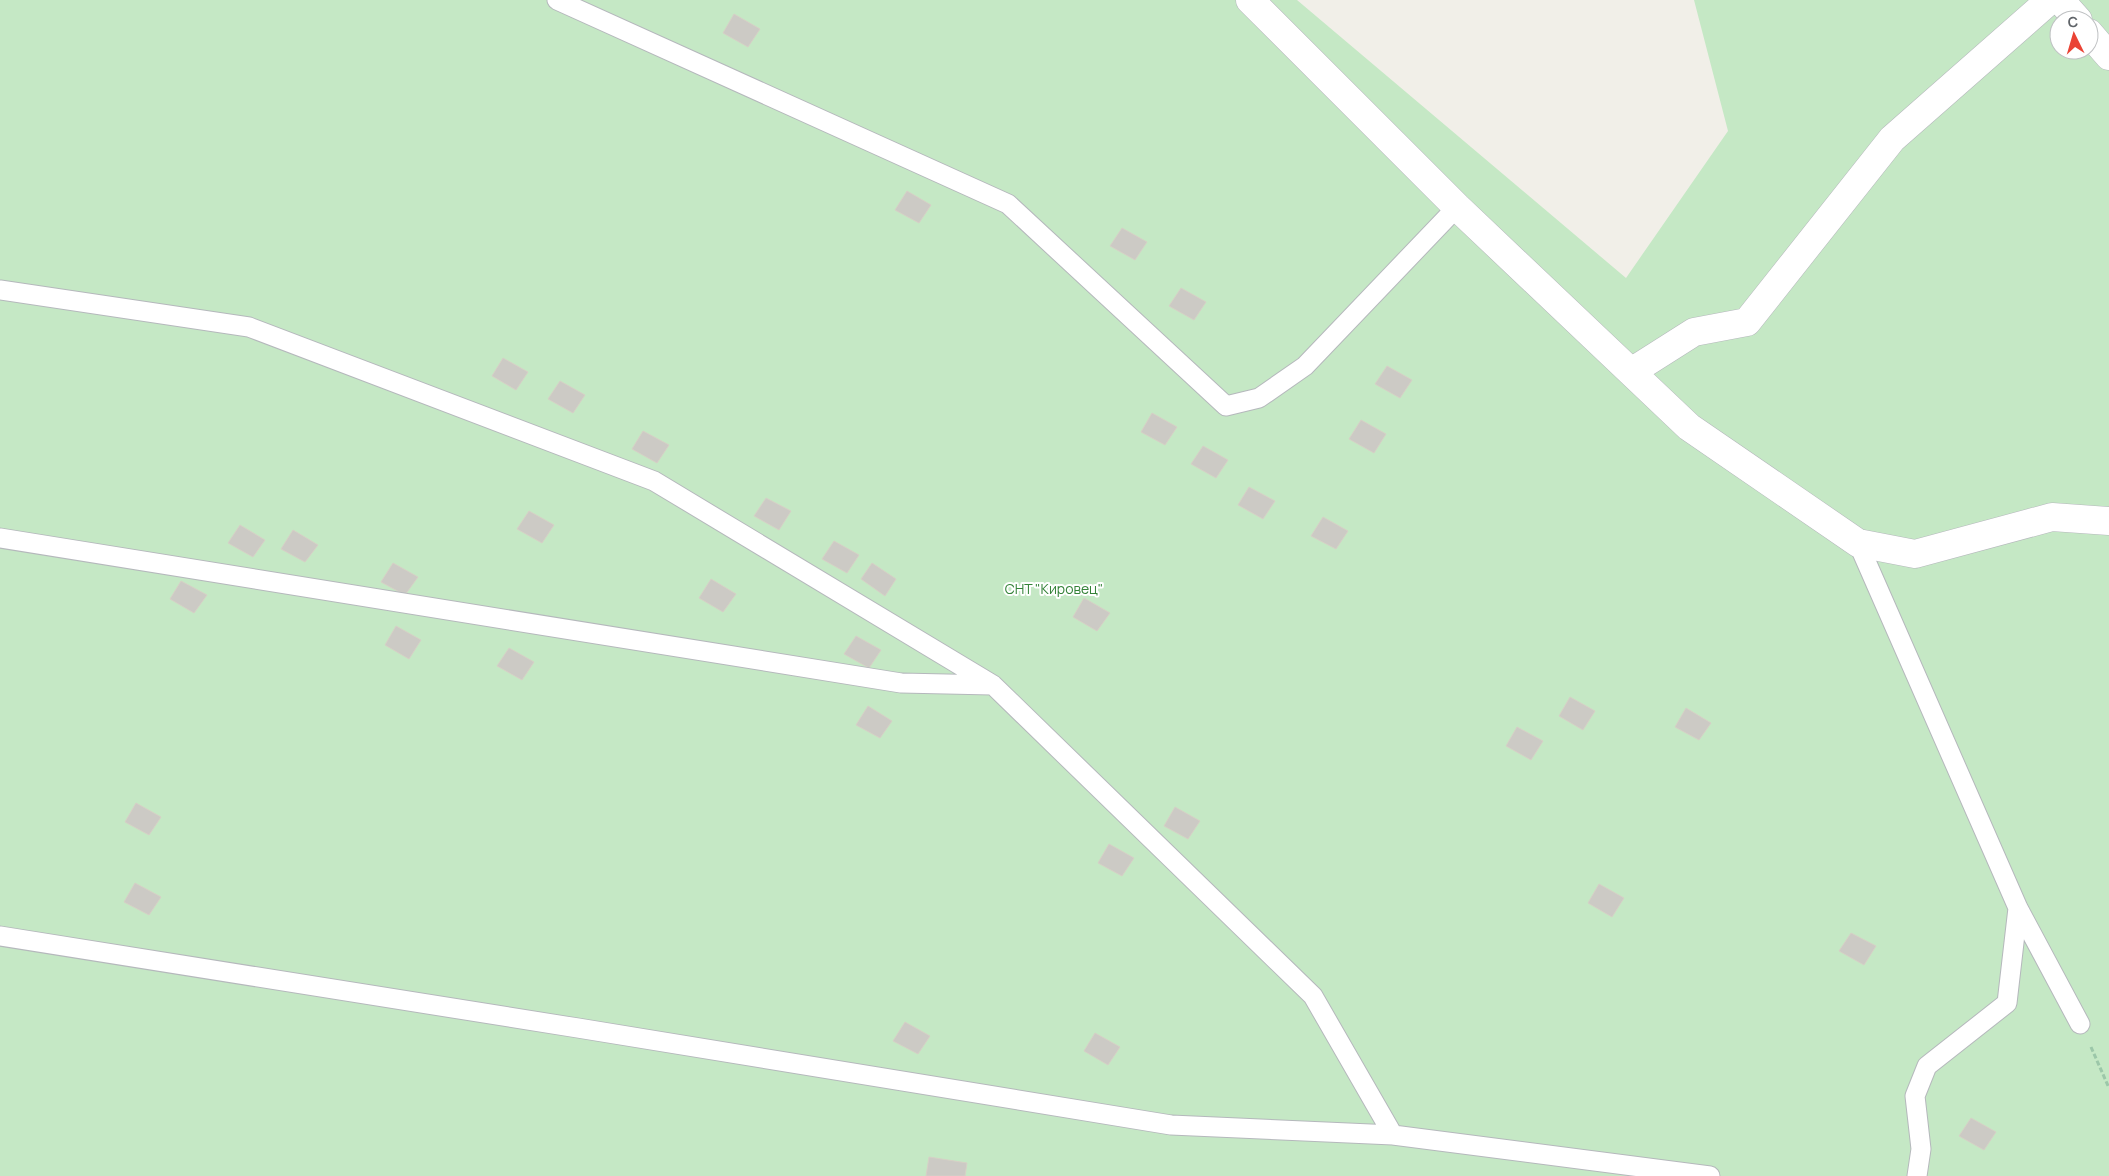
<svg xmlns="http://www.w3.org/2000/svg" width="2109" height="1176" font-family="Manrope,sans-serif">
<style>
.green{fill:#c5e8c5;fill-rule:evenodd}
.building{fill:#cccac5;stroke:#d6d1c6}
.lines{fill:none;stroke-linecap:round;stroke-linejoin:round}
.service-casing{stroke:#b5b8bc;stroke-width:21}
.minor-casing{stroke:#b5b8bc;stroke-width:29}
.path{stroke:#9cc7a9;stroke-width:3;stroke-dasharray:5 2.5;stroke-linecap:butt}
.service{stroke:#fff;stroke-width:19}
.minor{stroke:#fff;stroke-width:28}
.labels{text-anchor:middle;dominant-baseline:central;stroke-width:4;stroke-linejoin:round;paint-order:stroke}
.park-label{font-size:14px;fill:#348238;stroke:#fff}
</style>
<rect width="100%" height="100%" fill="#f1efe8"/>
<!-- green -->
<path class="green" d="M 0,0 L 1297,0 L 1626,278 L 1728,131 L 1694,0 L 2109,0 L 2109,1176 L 0,1176 ZM 2059,20 L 2089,20 L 2089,50 L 2059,50 Z"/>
<!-- building -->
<path class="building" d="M 734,14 L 760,29 L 748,47 L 723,33 Z
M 907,191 L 931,205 L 919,223 L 895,210 Z
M 1122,228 L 1147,242 L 1135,260 L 1110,246 Z
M 1181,288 L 1206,302 L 1194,320 L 1169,306 Z
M 503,358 L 528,372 L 516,390 L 492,376 Z
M 1387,366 L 1412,380 L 1400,398 L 1375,384 Z
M 560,381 L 585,395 L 573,413 L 548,399 Z
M 1152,413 L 1177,427 L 1165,445 L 1141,432 Z
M 1361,420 L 1386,434 L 1374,453 L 1349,439 Z
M 643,431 L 669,445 L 657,463 L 632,449 Z
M 1203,446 L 1228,460 L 1216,478 L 1191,464 Z
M 1249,487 L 1275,501 L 1263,519 L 1238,505 Z
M 766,498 L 791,511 L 779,530 L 754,516 Z
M 529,511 L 554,525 L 542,543 L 517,529 Z
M 1323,517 L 1348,531 L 1336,549 L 1311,536 Z
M 240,525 L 265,540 L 253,557 L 228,543 Z
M 293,530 L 318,545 L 305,562 L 281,549 Z
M 834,541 L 859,555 L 847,573 L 822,559 Z
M 393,563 L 418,577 L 405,595 L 381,582 Z
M 872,563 L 896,579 L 885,596 L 861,579 Z
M 711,579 L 736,594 L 723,612 L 699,598 Z
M 181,581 L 207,595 L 194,613 L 170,599 Z
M 1084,598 L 1110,613 L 1097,631 L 1073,617 Z
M 396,626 L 421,640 L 409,659 L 385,645 Z
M 856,636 L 881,650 L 869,668 L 844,654 Z
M 509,648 L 534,662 L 522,680 L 497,666 Z
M 1570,697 L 1595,711 L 1583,730 L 1559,716 Z
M 868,706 L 892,721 L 880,738 L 856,725 Z
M 1686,708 L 1711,723 L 1699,740 L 1675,727 Z
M 1517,727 L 1543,741 L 1531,760 L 1506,746 Z
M 136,803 L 161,817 L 149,835 L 125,822 Z
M 1175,807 L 1200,821 L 1188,839 L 1164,826 Z
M 1109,844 L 1134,858 L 1122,876 L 1098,863 Z
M 135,883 L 161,897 L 149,915 L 124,902 Z
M 1599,884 L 1624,898 L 1612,917 L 1588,903 Z
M 1851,933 L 1876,946 L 1864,965 L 1839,951 Z
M 905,1022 L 930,1036 L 918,1054 L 893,1041 Z
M 1095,1033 L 1120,1047 L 1108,1065 L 1084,1051 Z
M 1971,1118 L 1996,1132 L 1984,1150 L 1959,1136 Z
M 929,1157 L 967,1163 L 965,1176 L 926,1176 Z"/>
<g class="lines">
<defs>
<path id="service" d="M 557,0 L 1008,204 L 1226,406 L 1259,398 L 1305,366 L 1457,207
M 0,290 L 249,327 L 654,481 L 993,685 L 1313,996 L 1393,1135
M 0,538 L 901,683 L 992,685
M 1858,543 L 2018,908 L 2080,1024
M 0,936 L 578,1028 L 1171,1125 L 1393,1135 L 1710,1176
M 1917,1176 L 1921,1149 L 1915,1096 L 1927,1066 L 2007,1003 L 2018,908"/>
<path id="minor" d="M 1250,0 L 1457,207 L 1689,427 L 1858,543 L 1915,554 L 2052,517 L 2109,521
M 2060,0 L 2078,20
M 2089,33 L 2109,56
M 1631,372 L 1694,332 L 1747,322 L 1892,139 L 2050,0"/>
</defs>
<!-- service casing -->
<use href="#service" class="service-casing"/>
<!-- minor casing -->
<use href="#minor" class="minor-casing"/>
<!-- path -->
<path class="path" d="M 2091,1047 L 2109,1088"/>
<!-- service -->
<use href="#service" class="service"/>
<!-- minor -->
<use href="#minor" class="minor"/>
</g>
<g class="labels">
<!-- park labels -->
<g class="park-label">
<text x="1054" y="588">СНТ "Кировец"</text>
</g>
</g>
<!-- north arrow -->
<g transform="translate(2074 35) rotate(355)"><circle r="24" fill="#ffffff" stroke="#bfc1c3"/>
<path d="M0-4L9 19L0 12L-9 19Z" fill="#ea4335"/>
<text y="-8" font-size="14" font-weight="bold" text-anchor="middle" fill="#5f6368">С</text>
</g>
</svg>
